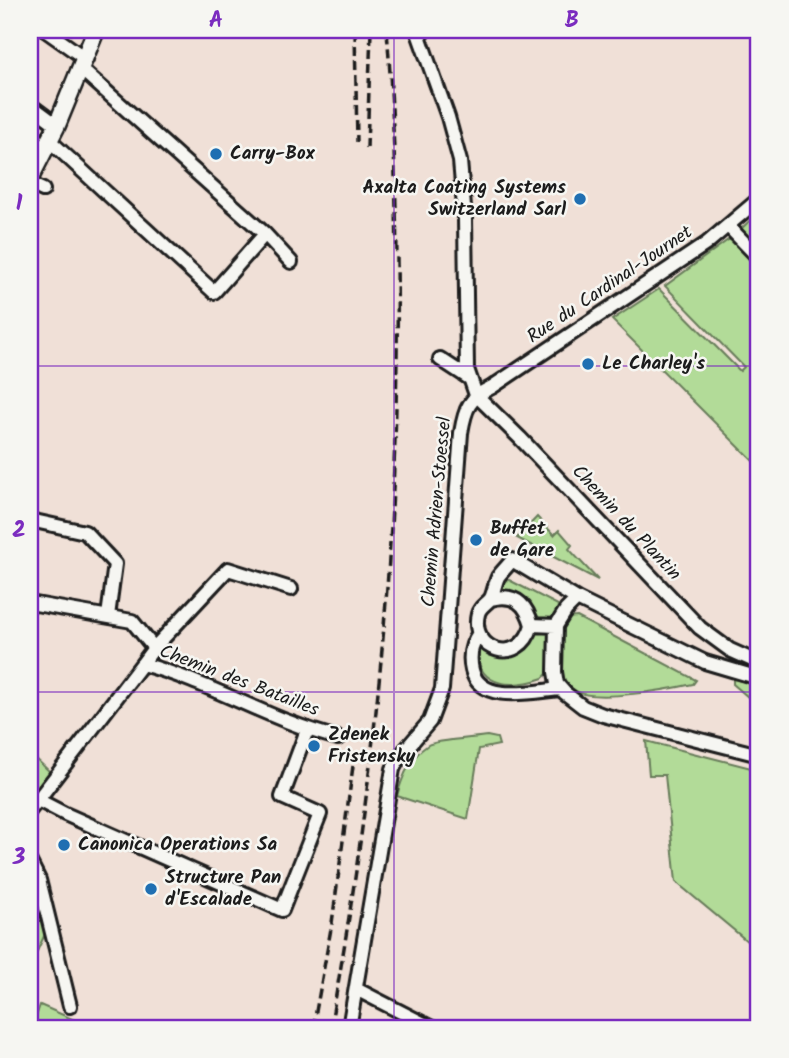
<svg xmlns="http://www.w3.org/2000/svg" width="789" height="1058" font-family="Kalam,sans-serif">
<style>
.green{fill:#b2db98;stroke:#677c5a;stroke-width:2}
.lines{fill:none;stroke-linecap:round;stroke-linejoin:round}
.minor-casing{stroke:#1c1c1c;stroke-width:18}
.major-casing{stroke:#1c1c1c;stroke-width:21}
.minor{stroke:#f6f6f2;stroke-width:12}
.major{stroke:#f6f6f2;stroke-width:16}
.rail{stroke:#1c1c1c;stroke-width:3.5;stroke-dasharray:10 5;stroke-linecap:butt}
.grid{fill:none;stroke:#7b2cbf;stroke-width:2;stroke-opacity:0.55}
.poi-dot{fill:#1f6fb2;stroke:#f6f6f2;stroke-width:2.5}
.labels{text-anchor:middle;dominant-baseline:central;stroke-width:5;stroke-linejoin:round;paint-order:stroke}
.poi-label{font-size:19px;font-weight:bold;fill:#1c1c1c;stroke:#f6f6f2;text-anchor:start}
.street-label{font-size:19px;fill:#1c1c1c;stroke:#f6f6f2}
.neatline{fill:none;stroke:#7b2cbf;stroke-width:2.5}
.grid-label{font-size:23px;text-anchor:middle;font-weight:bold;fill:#7b2cbf}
</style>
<rect width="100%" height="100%" fill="#f0e0d7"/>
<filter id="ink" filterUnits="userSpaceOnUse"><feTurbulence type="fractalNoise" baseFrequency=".0143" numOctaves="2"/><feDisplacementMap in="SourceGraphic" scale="14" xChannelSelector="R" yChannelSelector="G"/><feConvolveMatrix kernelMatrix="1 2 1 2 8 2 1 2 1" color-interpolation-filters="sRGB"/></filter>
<g filter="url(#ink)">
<!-- green -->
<path class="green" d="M 759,212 L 759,250 L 742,232 L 742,228 Z
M 728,240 L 733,240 L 759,267 L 759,459 L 754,462 L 612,320 L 659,289 L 740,371 L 744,367 L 665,286 Z
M 537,517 L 554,535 L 559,530 L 572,545 L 569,549 L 598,580 L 517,538 Z
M 509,580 L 558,605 L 557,613 L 553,620 L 540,620 C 526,596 528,598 502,589 L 503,581 Z
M 577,617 L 696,680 L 693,684 C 671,689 595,703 576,691 C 566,686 558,670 559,659 C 560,645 559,630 567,618 Z
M 539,630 L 546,631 L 550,635 L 551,670 L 543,678 C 515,688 479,689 477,652 L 479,648 C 517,649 511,669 539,630 Z
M 733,679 L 759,685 L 759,700 L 748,697 L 733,684 Z
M 487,736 L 497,738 L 499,745 L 479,749 L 468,819 L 397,796 C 402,777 411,756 428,745 C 436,740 476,738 487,736 Z
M 646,741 L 759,770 L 759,951 L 676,882 L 665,775 L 649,775 Z
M 30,753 L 50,772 L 30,797 Z
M 30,862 L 53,917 L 33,960 L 30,959 Z
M 40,1005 L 93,1028 L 32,1028 Z"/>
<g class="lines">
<defs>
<path id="minor" d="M 45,30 L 86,59
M 417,30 L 448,117 L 460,161 L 465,219 L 467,369 L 476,395 L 520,438 L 700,628 L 730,650 L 759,663
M 30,105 L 57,125
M 49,140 L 214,292 L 265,234 L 81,69
M 30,184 L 43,190
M 729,227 L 759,258
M 265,234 L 291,262
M 440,359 L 469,378
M 30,520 L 85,532 L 115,564 L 108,616
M 491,599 C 514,593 526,603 532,625 L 556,626
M 30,603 L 132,621 L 154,648
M 532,625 C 520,668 469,651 478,614 C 480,606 487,604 491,598 C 494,592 495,583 498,577 C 502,571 508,566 512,560 L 577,599
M 479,633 C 471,644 469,657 472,670 C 480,705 535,691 561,689
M 142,664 L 154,648 L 228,569 L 291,589
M 759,678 L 705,662 L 577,599 L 566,610 L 556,626 L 555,672 L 557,684 L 565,693 L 583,707 L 603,715 L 759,755
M 38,800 L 65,814 L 282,910 L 320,814 L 282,797 L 307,730
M 30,810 L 142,664 C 210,682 270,721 338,738
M 30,862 L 39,880 L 70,1006
M 356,989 L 432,1028
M 349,1028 L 393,769 L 400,756 L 430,721 L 442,689 L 461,433 C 465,408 469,398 492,387 L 706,244 L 759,199"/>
<path id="major" d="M 30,178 L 57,125 L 96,30"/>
</defs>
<!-- minor casing -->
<use href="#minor" class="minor-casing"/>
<!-- major casing -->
<use href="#major" class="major-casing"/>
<!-- minor -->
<use href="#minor" class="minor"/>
<!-- major -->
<use href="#major" class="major"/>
<!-- rail -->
<path class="rail" d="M 355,30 L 357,142
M 367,148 L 371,30
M 313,1028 L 332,923 L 353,766
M 330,1028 C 391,699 412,364 387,30"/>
</g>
</g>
<!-- grid -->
<path class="grid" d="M 394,30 L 394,1028M 30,366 L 759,366M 30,692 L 759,692"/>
<!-- markers -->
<g class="poi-dot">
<circle cx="216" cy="154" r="7"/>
<circle cx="580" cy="199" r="7"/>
<circle cx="588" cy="364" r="7"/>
<circle cx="476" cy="540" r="7"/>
<circle cx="314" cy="746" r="7"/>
<circle cx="64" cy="845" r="7"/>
<circle cx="151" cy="889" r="7"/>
</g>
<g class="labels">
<!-- poi labels -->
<g class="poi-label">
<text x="230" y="154">Carry-Box</text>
<text x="566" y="188" text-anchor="end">Axalta Coating Systems<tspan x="566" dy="22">Switzerland Sarl</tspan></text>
<text x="602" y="364">Le Charley's</text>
<text x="490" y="529">Buffet<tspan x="490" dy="22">de Gare</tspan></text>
<text x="328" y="735">Zdenek<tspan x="328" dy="22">Fristensky</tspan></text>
<text x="78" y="845">Canonica Operations Sa</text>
<text x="165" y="878">Structure Pan<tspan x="165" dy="22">d'Escalade</tspan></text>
</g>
<!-- street labels -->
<g class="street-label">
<text transform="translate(610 285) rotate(-34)">Rue du Cardinal-Journet</text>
<text transform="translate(437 512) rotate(-85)">Chemin Adrien-Stoessel</text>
<text transform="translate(626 523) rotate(47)">Chemin du Plantin</text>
<text transform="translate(239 681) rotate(21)">Chemin des Batailles</text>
</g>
</g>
<!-- margin -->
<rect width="789" height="1058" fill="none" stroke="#f6f6f2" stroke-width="77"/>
<rect x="38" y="38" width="712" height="982" class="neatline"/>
<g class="grid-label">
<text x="216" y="27">A</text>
<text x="572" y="27">B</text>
<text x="19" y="210">1</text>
<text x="19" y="537">2</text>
<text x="19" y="864">3</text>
</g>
</svg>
